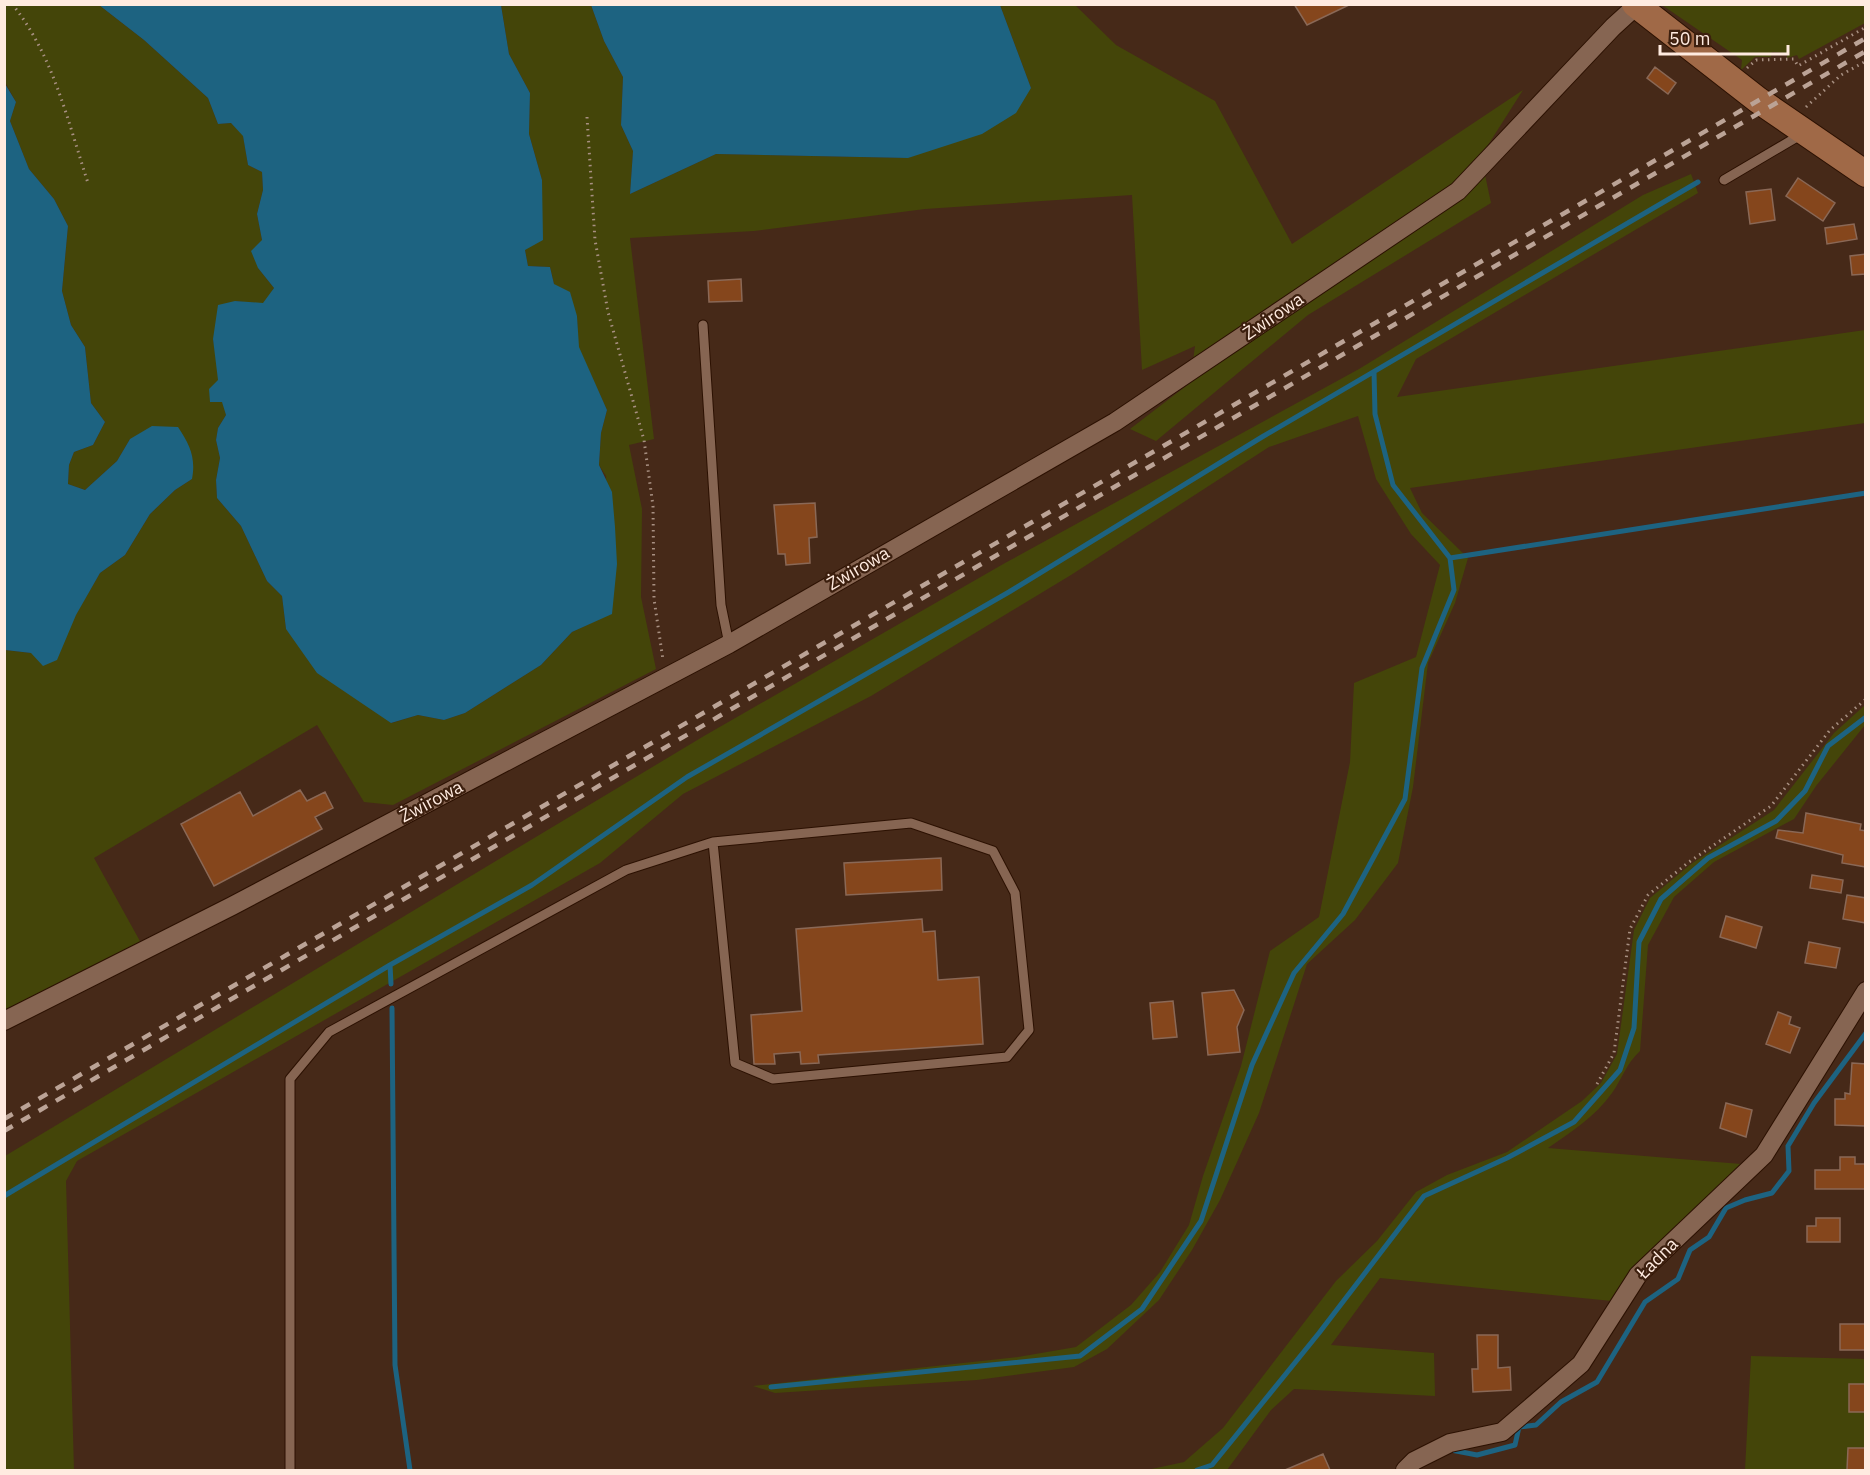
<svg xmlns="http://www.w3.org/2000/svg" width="1870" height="1475" font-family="'IBM Plex Sans',sans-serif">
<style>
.green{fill:#444509}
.water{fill:#1d6381}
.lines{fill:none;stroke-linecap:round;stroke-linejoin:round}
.stream{stroke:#1d6381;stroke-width:5}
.building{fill:#85461c;stroke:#8a6856;stroke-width:1.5}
.lane-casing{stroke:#2c1102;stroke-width:11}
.street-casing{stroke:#2c1102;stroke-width:20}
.secondary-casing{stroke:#2c1102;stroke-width:28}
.path{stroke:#a89082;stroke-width:3;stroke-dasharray:1.5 4.5;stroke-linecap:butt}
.lane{stroke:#866552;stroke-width:9}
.street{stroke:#866552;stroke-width:18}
.secondary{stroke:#a06947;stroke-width:26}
.rail{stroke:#bba396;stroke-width:4.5;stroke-dasharray:10 10;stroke-linecap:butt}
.labels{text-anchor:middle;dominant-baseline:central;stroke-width:4.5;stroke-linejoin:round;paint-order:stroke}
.street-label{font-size:18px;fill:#ffebe0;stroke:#3c1f0e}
</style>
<rect width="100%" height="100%" fill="#462918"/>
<!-- green -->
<path class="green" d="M 5,5 L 99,5 L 144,40 L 208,98 L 218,124 L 231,123 L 243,135 L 248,165 L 262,172 L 263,190 L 257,214 L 262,240 L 258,268 L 274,288 L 264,304 L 235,301 L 213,339 L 226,415 L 218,428 L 216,440 L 220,458 L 216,480 L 217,498 L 241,526 L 267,581 L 282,596 L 286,629 L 352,694 L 392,723 L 418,715 L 444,720 L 465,713 L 541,665 L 572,632 L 612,613 L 606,476 L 599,465 L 601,433 L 607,410 L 578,347 L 577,316 L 554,284 L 550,267 L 528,266 L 525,250 L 542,180 L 529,134 L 530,93 L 509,54 L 501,5 L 591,5 L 604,41 L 623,77 L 621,125 L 633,151 L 630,194 L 716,154 L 908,158 L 1031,88 L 1000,5 L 1075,5 L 1116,45 L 1215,101 L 1292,244 L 1523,90 L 1481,156 L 1491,203 L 1308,315 L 1156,441 L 1130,429 L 1190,383 L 1195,346 L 1142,370 L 1132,195 L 925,209 L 754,231 L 630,238 L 654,439 L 629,445 L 642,509 L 641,597 L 656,669 L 393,805 L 364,802 L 317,725 L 94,858 L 141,943 L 5,1011 L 4,650 L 31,653 L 76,614 L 100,573 L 125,555 L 150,514 L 175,490 L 192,479 L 130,439 L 117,461 L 85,490 L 68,484 L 69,465 L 74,452 L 93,445 L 105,422 L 91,403 L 85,347 L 71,325 L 62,291 L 68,226 L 54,199 L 29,169 L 10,121 L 16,102 L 5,82 Z
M 1662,5 L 1865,5 L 1865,23 L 1799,59 L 1797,55 L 1787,58 L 1787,53 L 1772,52 L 1771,57 L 1755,57 L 1741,70 L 1742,60 Z
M 1691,174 L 1698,193 L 1416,359 L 1397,397 L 1865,330 L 1865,423 L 1410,488 L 1422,513 L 1468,558 L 1455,603 L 1428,663 L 1413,787 L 1398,863 L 1355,920 L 1307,964 L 1259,1113 L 1220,1200 L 1192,1250 L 1159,1300 L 1107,1349 L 1074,1367 L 977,1380 L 775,1393 L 753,1386 L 1018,1357 L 1076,1347 L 1131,1305 L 1160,1272 L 1189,1225 L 1203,1176 L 1241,1066 L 1270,951 L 1319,917 L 1350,762 L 1354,683 L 1416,657 L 1440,565 L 1411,534 L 1376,479 L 1358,416 L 1269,447 L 1071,575 L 871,696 L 683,794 L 600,863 L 77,1161 L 66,1181 L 74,1470 L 5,1470 L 5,1156 L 704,736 L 1005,563 L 1359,369 L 1643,195 Z
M 1865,705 L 1865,725 L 1816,786 L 1794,819 L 1714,862 L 1674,897 L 1648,945 L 1640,1051 C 1626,1064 1622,1079 1612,1093 C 1596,1116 1570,1133 1548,1148 L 1741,1164 L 1612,1301 L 1380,1278 L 1331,1345 L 1434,1353 L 1435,1396 L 1294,1389 L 1271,1410 L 1227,1470 L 1147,1470 L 1184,1462 L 1223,1428 L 1336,1281 L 1377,1241 L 1416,1192 L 1447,1175 L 1507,1152 L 1582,1101 L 1601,1083 L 1617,1054 L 1634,930 L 1650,898 L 1691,864 L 1774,810 L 1834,733 Z
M 1751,1356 L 1865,1359 L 1865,1470 L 1745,1470 Z"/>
<!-- water -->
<path class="water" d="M 99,5 L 501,5 L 509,54 L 530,93 L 529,134 L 542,180 L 543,240 L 525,250 L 528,266 L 550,267 L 554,284 L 570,292 L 577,316 L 579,347 L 607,410 L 601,433 L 599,465 L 612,492 L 615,527 L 617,564 L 612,614 L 572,632 L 541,665 L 465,713 L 444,720 L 418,715 L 391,723 L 317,673 L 286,629 L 282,596 L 267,581 L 241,526 L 217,498 L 216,480 L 220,458 L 216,440 L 218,428 L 226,415 L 222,402 L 210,402 L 209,389 L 218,380 L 213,339 L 218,305 L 235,301 L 263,303 L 274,288 L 258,268 L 251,251 L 262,240 L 257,214 L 263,190 L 262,172 L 248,165 L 243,136 L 231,123 L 218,124 L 208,98 L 144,40 Z
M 591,5 L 1000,5 L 1031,88 L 1016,113 L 982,134 L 908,158 L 716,154 L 630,194 L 633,151 L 621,125 L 623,77 L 604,41 Z
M 4,82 L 16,102 L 10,121 L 29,169 L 54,199 L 68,226 L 62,291 L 71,325 L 85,347 L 91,403 L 105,422 L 93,445 L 74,452 L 69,465 L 68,484 L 85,490 L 117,461 L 130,439 L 152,426 L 178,427 C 190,445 196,458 192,479 L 175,490 L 150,514 L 125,555 L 100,573 L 76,615 L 57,660 L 43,666 L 31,653 L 5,650 Z"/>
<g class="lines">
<!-- stream -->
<path class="stream" d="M 1450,558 L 1866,493
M 390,965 L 391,984
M 392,1008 L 395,1365 L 410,1470
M 4,1196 L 390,965 L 532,885 L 687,777 L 1009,592 L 1262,437 L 1698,182
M 771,1387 L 1080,1356 L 1142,1309 L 1201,1221 L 1252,1065 L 1294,973 L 1343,914 L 1405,799 L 1422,668 L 1454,590 L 1450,558 L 1393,485 L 1375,414 L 1374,372
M 1451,1450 L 1477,1455 L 1515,1445 L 1519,1427 L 1536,1425 L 1561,1402 L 1597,1382 L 1645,1302 L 1678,1279 L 1690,1250 L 1709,1237 L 1726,1208 L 1745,1200 L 1772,1193 L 1789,1171 L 1788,1146 L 1814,1103 L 1866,1033
M 1197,1470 L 1212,1465 L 1319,1333 L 1424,1196 L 1507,1158 L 1574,1122 L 1620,1070 L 1634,1028 L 1639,942 L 1661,899 L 1708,858 L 1776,821 L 1805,791 L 1828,746 L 1866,717"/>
</g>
<!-- building -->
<path class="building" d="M 1294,4 L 1351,4 L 1307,25 Z
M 1655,67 L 1676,83 L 1668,94 L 1647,78 Z
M 1798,178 L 1835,203 L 1823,221 L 1786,196 Z
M 1771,189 L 1775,220 L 1750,224 L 1746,192 Z
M 1854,224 L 1857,239 L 1827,244 L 1825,228 Z
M 1866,254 L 1866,274 L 1852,275 L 1850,256 Z
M 741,279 L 742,301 L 709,302 L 708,281 Z
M 815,503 L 817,537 L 809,538 L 810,563 L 786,565 L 785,554 L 778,554 L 774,505 Z
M 300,790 L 307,801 L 325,792 L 333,808 L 315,817 L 322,829 L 214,886 L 181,824 L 240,792 L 253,816 Z
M 1806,813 L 1861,824 L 1860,830 L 1866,831 L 1866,867 L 1842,863 L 1843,855 L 1776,838 L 1778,830 L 1803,833 Z
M 941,858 L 942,890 L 846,895 L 844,863 Z
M 1812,875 L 1843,880 L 1841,893 L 1810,888 Z
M 1847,895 L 1866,898 L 1866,923 L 1843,919 Z
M 1726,916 L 1762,927 L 1756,948 L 1720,937 Z
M 922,919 L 923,932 L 935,931 L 938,980 L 979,977 L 983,1044 L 818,1055 L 819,1063 L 801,1064 L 800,1052 L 774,1054 L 775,1064 L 754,1064 L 751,1015 L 802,1011 L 796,929 Z
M 1809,942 L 1840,948 L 1836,968 L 1805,963 Z
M 1234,990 L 1244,1010 L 1237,1027 L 1240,1052 L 1208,1055 L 1202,993 Z
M 1173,1001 L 1177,1037 L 1153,1039 L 1150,1003 Z
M 1778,1012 L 1791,1017 L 1789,1024 L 1800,1028 L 1790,1053 L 1766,1044 Z
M 1852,1063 L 1866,1064 L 1866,1126 L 1835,1125 L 1835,1099 L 1845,1099 L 1845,1093 L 1850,1094 Z
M 1726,1103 L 1752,1110 L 1746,1137 L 1720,1128 Z
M 1840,1157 L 1855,1157 L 1855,1164 L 1865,1164 L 1865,1189 L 1815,1189 L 1815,1170 L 1840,1170 Z
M 1816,1218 L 1840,1218 L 1840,1242 L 1807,1242 L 1807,1226 L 1816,1226 Z
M 1840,1324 L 1866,1324 L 1866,1350 L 1840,1350 Z
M 1477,1335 L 1498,1335 L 1498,1368 L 1510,1367 L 1511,1390 L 1473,1392 L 1472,1369 L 1478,1369 Z
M 1849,1384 L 1866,1384 L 1866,1412 L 1849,1412 Z
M 1848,1448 L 1866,1448 L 1866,1470 L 1847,1470 Z
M 1323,1454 L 1330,1470 L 1285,1470 Z"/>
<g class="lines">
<defs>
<path id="lane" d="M 1724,180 L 1802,134
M 703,325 L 721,605 L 729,644
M 290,1470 L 290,1079 L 329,1032 L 626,870 L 713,842 L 911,823 L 993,851 L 1015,893 L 1029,1030 L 1007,1057 L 773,1079 L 735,1063 L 713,842"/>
<path id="street" d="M 4,1021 L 232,906 L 729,644 L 1115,422 L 1458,191 L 1613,27 L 1636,6
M 1405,1470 L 1414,1461 L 1450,1443 L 1502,1432 L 1581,1364 L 1638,1275 L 1764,1155 L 1866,991"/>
<path id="secondary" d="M 1635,4 L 1758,100 L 1866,174"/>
</defs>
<!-- lane casing -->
<use href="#lane" class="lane-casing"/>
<!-- street casing -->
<use href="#street" class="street-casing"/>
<!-- secondary casing -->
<use href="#secondary" class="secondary-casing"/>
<!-- path -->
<path class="path" d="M 12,4 C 53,54 68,122 88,183
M 1747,68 L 1756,60 L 1794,59 L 1798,66 L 1866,27
M 1806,107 L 1841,75 L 1866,61
M 587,117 L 595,240 L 608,312 L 644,440 L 653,506 L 654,599 L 663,660
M 1597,1084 L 1614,1053 L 1630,929 L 1648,895 L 1689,862 L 1771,806 L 1830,730 L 1866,699"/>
<!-- lane -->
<use href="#lane" class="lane"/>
<!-- street -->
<use href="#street" class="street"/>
<!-- secondary -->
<use href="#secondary" class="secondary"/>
<!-- rail -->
<path class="rail" d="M 4,1119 L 1866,38
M 4,1131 L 1866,51"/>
</g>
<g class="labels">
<!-- street labels -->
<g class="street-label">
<text transform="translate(1273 316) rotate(-34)">Żwirowa</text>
<text transform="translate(858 568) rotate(-30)">Żwirowa</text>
<text transform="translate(431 801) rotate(-28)">Żwirowa</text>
<text transform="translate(1657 1258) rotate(-45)">Ładna</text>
</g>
</g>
<!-- border -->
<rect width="1870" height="1475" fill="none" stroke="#ffebe0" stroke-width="12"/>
<!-- scale -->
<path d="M1660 45v9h128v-9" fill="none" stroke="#ffebe0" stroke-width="3"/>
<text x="1669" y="45" font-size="18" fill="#ffebe0" stroke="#3c1f0e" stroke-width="4.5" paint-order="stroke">50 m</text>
</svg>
